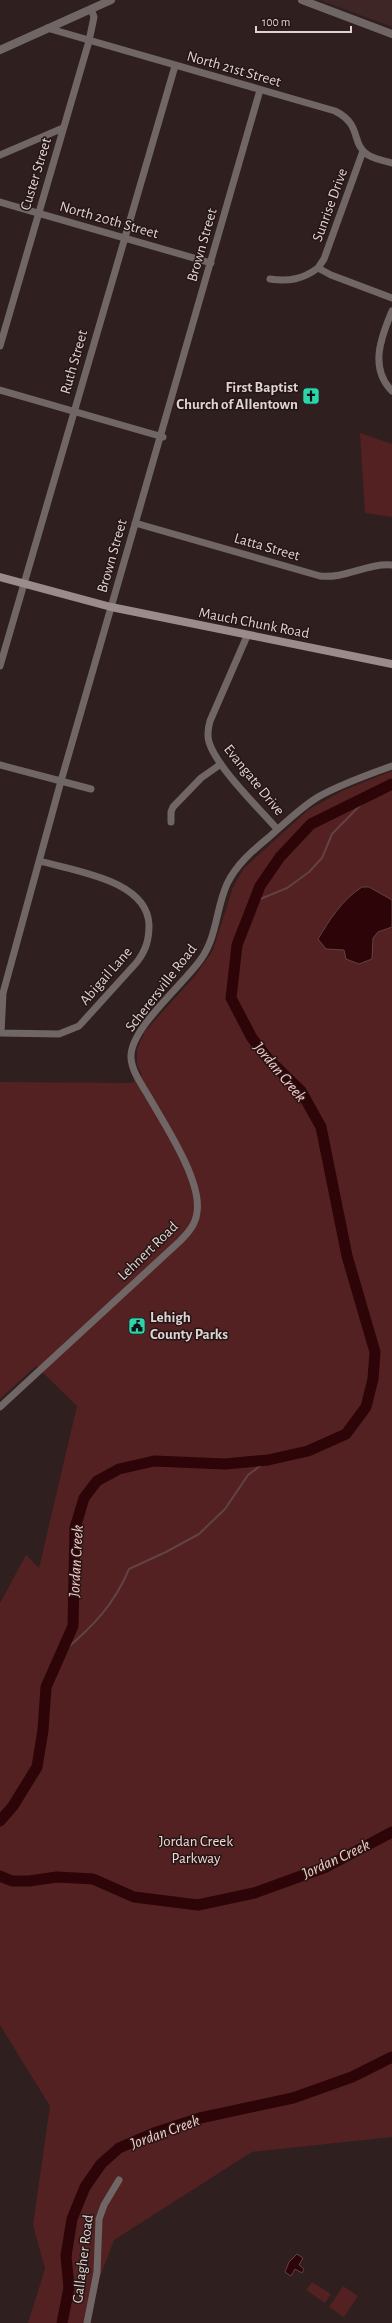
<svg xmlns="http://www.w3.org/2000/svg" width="392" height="2323" font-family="'Alegreya Sans',sans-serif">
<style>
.built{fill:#3e2626}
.green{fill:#532122}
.water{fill:#2d0407;stroke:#624244}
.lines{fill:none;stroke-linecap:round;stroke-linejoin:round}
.stream{stroke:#624244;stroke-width:2}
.river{stroke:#2d0407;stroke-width:11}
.minor{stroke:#706666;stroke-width:7}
.tertiary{stroke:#706666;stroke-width:8}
.secondary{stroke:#9b8c8b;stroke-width:8}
.labels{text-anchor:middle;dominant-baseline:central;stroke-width:3;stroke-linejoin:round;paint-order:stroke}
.street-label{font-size:15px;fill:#dfd4d3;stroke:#251615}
.poi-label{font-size:15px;font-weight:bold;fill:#dfd4d3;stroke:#251615;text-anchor:end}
.park-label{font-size:15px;fill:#f3d9d8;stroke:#251615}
.water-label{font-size:16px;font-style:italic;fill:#fac8c6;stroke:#251615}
</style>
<rect width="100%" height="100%" fill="#2f1f1f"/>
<!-- built -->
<path class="built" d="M 320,0 L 392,0 L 392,27 Z"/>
<!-- green -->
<path class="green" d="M 360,433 L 392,444 L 392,517 L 365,513 Z
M 392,771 L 392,2137 L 252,2152 L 114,2240 L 100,2277 L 90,2323 L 28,2323 L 45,2269 L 33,2225 L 50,2106 L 0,2025 L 0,1603 L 26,1555 L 39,1568 L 77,1406 L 36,1366 L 0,1399 L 0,1082 L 132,1083 L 142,1075 L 137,1065 L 137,1049 L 145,1031 L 195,976 L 213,950 L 233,887 L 244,868 L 308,810 L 342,791 Z
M 312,2282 L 331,2294 L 325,2303 L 306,2290 Z
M 343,2286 L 358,2296 L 344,2317 L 329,2307 Z"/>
<!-- water -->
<path class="water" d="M 362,887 L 369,887 L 392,900 L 392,927 L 378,932 L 373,938 L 372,959 L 359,964 L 346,959 L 344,950 L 326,949 L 318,939 C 330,919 342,900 362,887 Z
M 297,2254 L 303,2258 L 299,2265 L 304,2269 L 302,2273 L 295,2269 L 291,2276 L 285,2272 L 289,2262 Z"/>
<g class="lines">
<!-- stream -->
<path class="stream" d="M 253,902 L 287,888 L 309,872 L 322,858 L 332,834 L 373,792
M 64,1651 C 93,1626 114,1605 129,1569 L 166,1552 L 199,1534 L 225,1509 L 248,1475 L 268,1460"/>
<!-- river -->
<path class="river" d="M 0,1821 L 13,1806 L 37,1767 L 43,1730 L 46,1687 L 73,1626 L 75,1528 L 84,1498 L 97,1481 L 119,1469 L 154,1461 L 225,1464 L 268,1460 L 308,1451 L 346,1434 L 366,1407 L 373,1379 L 375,1352 L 347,1256 L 321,1127 L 301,1091 L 269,1060 L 252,1038 L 231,998 L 237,945 L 260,886 L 280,857 L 311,824 L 392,784
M 0,1876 L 12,1881 L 29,1881 L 57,1877 L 93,1879 L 134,1897 L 198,1905 L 254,1893 L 326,1867 L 392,1832
M 62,2323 L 69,2288 L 66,2256 L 72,2219 L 85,2187 L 101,2164 L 119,2148 L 154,2133 L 200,2118 L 293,2098 L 352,2077 L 392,2057"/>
<!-- minor -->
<path class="minor" d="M 47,28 L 335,111 C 363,125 350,143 368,155 C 375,159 384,161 392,163
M 0,155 L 63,128
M 0,202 L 211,263
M 318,268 L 324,259 L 363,151
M 270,279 C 289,282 303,279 318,268 L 331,275 L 392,298
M 392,311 C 381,337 369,368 392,391
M 0,346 L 89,41 L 94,17 L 91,9
M 0,390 L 163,437
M 135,523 L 320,576 C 345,579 367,563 392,565
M 247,636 L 210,721 C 208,728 207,735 209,742 C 217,768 259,808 277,829
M 0,666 L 175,66
M 0,765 L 91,789
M 171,822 L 171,812 L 173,807 L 201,778 L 221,764
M 0,1033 L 59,1034 L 79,1026 L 137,962 C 146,950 149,940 149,925 C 148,880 74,871 40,861
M 1,1033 L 3,993 L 61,781 L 260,90
M 0,1407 L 180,1241 C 188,1233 196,1224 197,1212 C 202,1181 165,1125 149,1097 C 142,1085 132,1072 131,1058 C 129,1029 184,984 201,959 C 217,937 216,908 227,884 C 236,865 252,851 268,838 C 284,824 300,808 318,797 C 341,784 367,775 392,766
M 87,2323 L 97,2272 L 99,2219 L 104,2205 L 119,2180"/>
<!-- tertiary -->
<path class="tertiary" d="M 302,0 L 392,34
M 0,50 L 111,0"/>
<!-- secondary -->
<path class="secondary" d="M 0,577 L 111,607 L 392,664"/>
</g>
<!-- icons -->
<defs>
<symbol id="church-square" viewBox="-11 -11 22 22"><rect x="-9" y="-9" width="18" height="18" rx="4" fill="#2dd5ab" stroke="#251615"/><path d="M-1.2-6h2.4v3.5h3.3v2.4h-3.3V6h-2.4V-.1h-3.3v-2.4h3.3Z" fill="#111"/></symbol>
<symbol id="civic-square" viewBox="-11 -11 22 22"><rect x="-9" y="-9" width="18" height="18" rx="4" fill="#2dd5ab" stroke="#251615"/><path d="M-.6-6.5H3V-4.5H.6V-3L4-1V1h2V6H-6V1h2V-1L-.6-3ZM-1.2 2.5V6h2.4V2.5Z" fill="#111"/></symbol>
</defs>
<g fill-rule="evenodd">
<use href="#church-square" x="301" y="386" width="20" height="20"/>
<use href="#civic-square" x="127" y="1316" width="20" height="20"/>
</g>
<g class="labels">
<!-- street labels -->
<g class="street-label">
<text transform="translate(234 69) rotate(16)">North 21st Street</text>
<text transform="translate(36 174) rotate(-73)">Custer Street</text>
<text transform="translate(330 205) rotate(-70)">Sunrise Drive</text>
<text transform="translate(109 220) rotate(16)">North 20th Street</text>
<text transform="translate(202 245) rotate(-74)">Brown Street</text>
<text transform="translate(74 362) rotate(-74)">Ruth Street</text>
<text transform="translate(267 547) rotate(16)">Latta Street</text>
<text transform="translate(112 556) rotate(-74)">Brown Street</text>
<text transform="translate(254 623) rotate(11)">Mauch Chunk Road</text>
<text transform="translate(254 780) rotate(51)">Evangate Drive</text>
<text transform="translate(106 976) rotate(-49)">Abigail Lane</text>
<text transform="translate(161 988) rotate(-52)">Scherersville Road</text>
<text transform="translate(148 1251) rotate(-44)">Lehnert Road</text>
<text transform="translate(83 2259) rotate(-83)">Gallagher Road</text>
</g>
<!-- poi labels -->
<g class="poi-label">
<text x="298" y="387">First Baptist<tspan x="298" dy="17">Church of Allentown</tspan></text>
<text x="150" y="1317" text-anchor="start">Lehigh<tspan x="150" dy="17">County Parks</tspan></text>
</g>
<!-- park labels -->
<g class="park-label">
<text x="196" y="1841">Jordan Creek<tspan x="196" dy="17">Parkway</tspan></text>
</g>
<!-- water labels -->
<g class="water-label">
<text transform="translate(280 1072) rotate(50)">Jordan Creek</text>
<text transform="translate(76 1561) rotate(-87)">Jordan Creek</text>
<text transform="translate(336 1859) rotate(-25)">Jordan Creek</text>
<text transform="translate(165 2132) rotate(-20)">Jordan Creek</text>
</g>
</g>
<!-- scale -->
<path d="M256 26v6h95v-6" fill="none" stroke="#dfd4d3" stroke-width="2"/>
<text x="262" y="26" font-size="12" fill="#dfd4d3" stroke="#251615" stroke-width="3" paint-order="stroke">100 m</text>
</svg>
